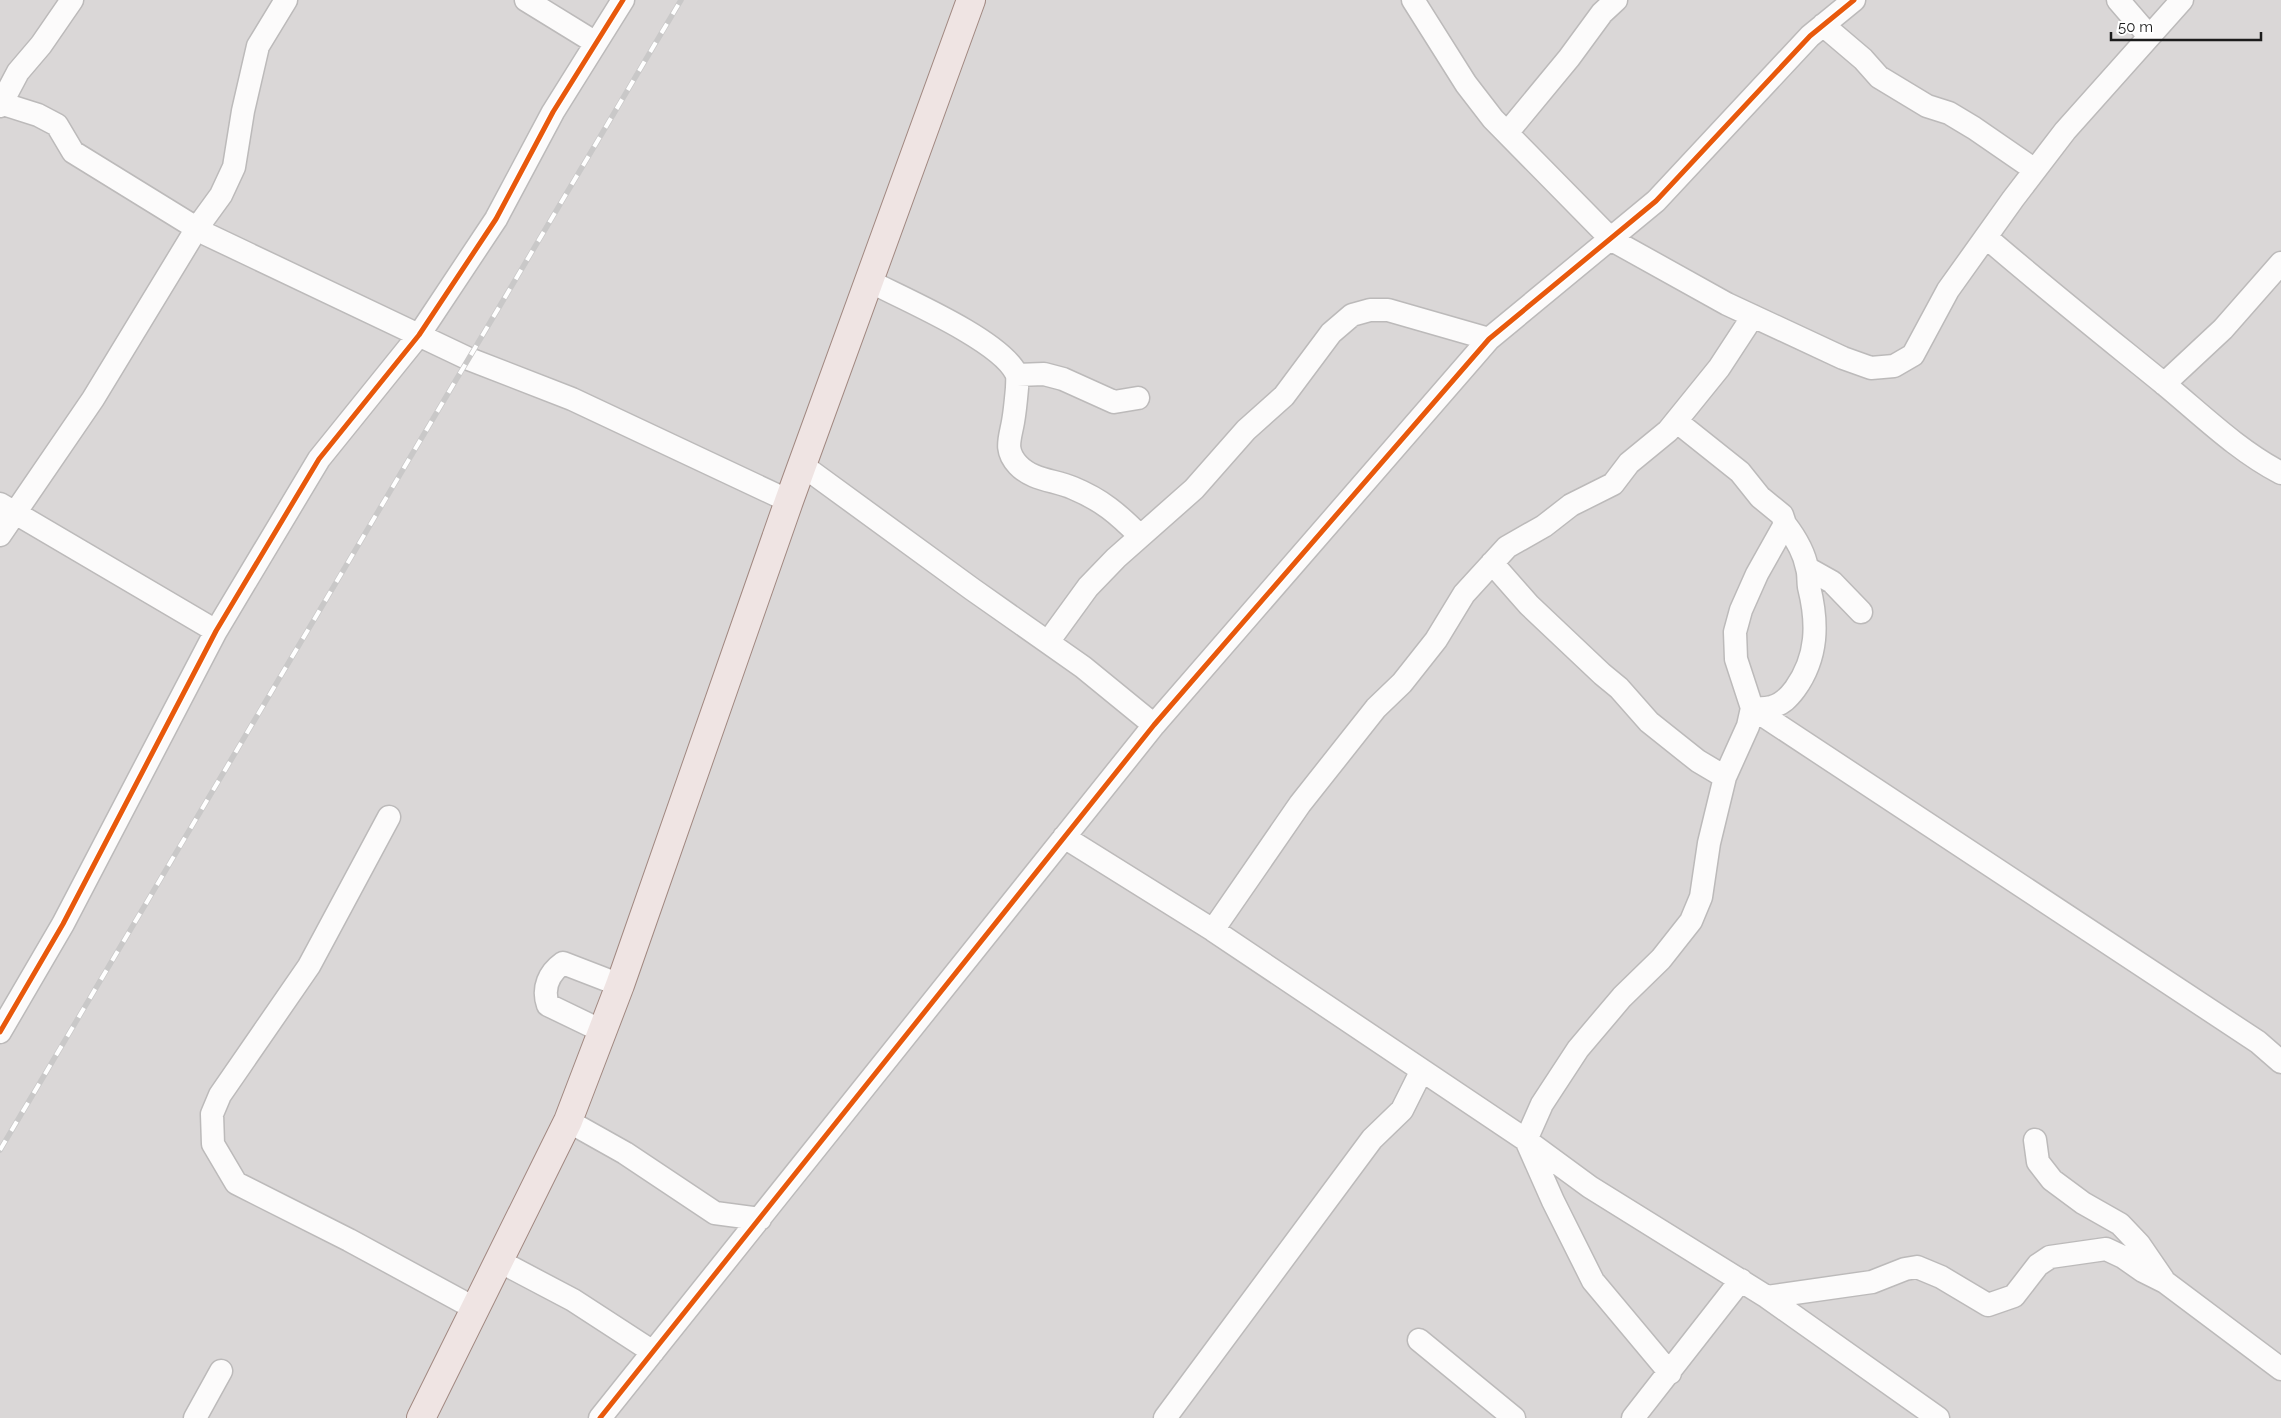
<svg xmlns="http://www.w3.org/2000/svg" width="2281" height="1418" font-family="Raleway,sans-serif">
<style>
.residential{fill:#dad7d7}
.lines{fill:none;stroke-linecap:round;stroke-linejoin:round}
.minor-casing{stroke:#bcbaba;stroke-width:25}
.major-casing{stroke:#a18881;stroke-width:30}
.minor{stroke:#fcfbfb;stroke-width:22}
.major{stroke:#efe4e3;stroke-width:28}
.rail-casing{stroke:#c9c8c8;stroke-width:5.5}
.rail{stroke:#fff;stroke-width:4;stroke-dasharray:11;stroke-linecap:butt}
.cycleway-casing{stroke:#fff;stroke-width:8}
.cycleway{stroke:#e8590c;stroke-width:5}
</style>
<rect width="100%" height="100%" fill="#ebe6e5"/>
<!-- residential -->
<path class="residential" d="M 0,0 L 2281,0 L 2281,1418 L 0,1418 Z"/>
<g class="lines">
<defs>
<path id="minor" d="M 526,0 L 596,43
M 1413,0 L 1466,84 L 1493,119 L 1612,240 L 1727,304 L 1843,358 L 1871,368 L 1894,366 L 1913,355 L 1948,290 L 2013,199 L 2065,131 L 2182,0
M 2118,0 L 2149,36
M 1823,25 L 1863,59 L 1879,77 L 1927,106 L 1949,113 L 1974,128 L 2035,170
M 0,103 L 38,115 L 57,125 L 73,152 L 206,234 L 469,359 L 572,399 L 789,501
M 0,106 L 18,72 L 41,45 L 72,0
M 1507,133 L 1569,58 L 1602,13 L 1616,0
M 1987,238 C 2045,288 2104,335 2163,383 C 2202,415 2237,450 2281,473
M 869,281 C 904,299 1000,340 1016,373 C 1018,377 1017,383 1017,388 C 1016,399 1015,411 1013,422 C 1010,439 1004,450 1018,465 C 1032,480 1054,480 1073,488 C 1102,500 1118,514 1140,536
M 1017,375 L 1044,374 L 1063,379 L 1114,402 L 1138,398
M 2164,384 L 2223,329 L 2281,263
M 802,465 L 972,589 L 1083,667 L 1154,725
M 0,504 L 216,631
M 0,535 L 93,399 L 197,228 L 221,195 L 234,167 L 243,111 L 258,46 L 286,0
M 1492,563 L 1529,605 L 1602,674 L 1619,688 L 1649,722 L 1698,761 L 1725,777
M 1807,568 L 1832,582 L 1861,612
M 1048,642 L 1088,587 L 1116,558 L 1194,489 L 1246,430 L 1284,396 L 1331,333 L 1352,315 L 1370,310 L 1388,310 L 1489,339
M 1752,708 L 2258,1042 L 2281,1062
M 1752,708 C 1758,708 1765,709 1771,707 C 1782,705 1789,697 1795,689 C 1818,657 1818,623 1809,587 C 1808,581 1809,574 1807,568 C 1804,551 1795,537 1785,524
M 389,817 L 309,966 L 220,1095 L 212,1114 L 213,1144 L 236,1183 L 349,1240 L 474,1308
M 1064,837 L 1213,930 L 1526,1140 L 1590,1187 L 1767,1297 L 1938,1418
M 1213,930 L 1300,804 L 1376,708 L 1402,683 L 1436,640 L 1464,594 L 1507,547 L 1544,526 L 1571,505 L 1613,484 L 1629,463 L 1668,431 L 1719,368 L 1753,316
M 602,1031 L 548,1005 C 542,988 549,973 563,963 L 620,985
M 0,1032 L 63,924 L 216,631 L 319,459 L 419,335 L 496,219 L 553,112 L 623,0
M 568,1121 L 625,1153 L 715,1213 L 760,1219
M 2035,1140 L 2038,1162 L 2052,1180 L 2083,1203 L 2120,1224 L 2139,1244 L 2163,1279
M 499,1261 L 573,1300 L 653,1352
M 1767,1297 L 1872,1282 L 1905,1269 L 1917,1267 L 1941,1277 L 1988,1305 L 2014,1296 L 2038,1265 L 2050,1257 L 2106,1249 L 2123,1257 L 2143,1271 L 2165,1282 L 2281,1369
M 1419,1340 L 1514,1418
M 1670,1373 L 1593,1281 L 1553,1201 L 1526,1140 L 1542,1104 L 1578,1049 L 1622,997 L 1661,959 L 1691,921 L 1701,897 L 1709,843 L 1725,777 L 1748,726 L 1752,708 L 1736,659 L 1735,632 L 1741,610 L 1757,574 L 1785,524 L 1782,515 L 1760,497 L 1740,472 L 1676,421
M 195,1418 L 221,1371
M 600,1418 L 1154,725 L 1489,339 L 1656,201 L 1810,36 L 1854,0
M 1165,1418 L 1372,1139 L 1402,1110 L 1421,1072
M 1633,1418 L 1741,1280"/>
<path id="major" d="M 421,1418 L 568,1121 L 620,985 L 789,501 L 971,0"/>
</defs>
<!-- minor casing -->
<use href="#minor" class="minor-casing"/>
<!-- major casing -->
<use href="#major" class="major-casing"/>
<!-- minor -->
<use href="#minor" class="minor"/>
<!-- major -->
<use href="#major" class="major"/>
<defs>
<path id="rail" d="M 0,1150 L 681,0"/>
</defs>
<!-- rail casing -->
<use href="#rail" class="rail-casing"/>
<!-- rail -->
<use href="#rail" class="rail"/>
<defs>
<path id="cycleway" d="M 0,1032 L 63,924 L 216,631 L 319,459 L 419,335 L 496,219 L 553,112 L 623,0
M 600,1418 L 1154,725 L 1489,339 L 1656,201 L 1810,36 L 1854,0"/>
</defs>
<!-- cycleway casing -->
<use href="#cycleway" class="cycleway-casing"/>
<!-- cycleway -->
<use href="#cycleway" class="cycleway"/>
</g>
<!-- scale -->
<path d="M2111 32v8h150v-8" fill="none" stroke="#1c1c1c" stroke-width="2.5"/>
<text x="2118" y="32" font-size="15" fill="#1c1c1c" stroke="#ffffff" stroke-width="4" paint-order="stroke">50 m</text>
</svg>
